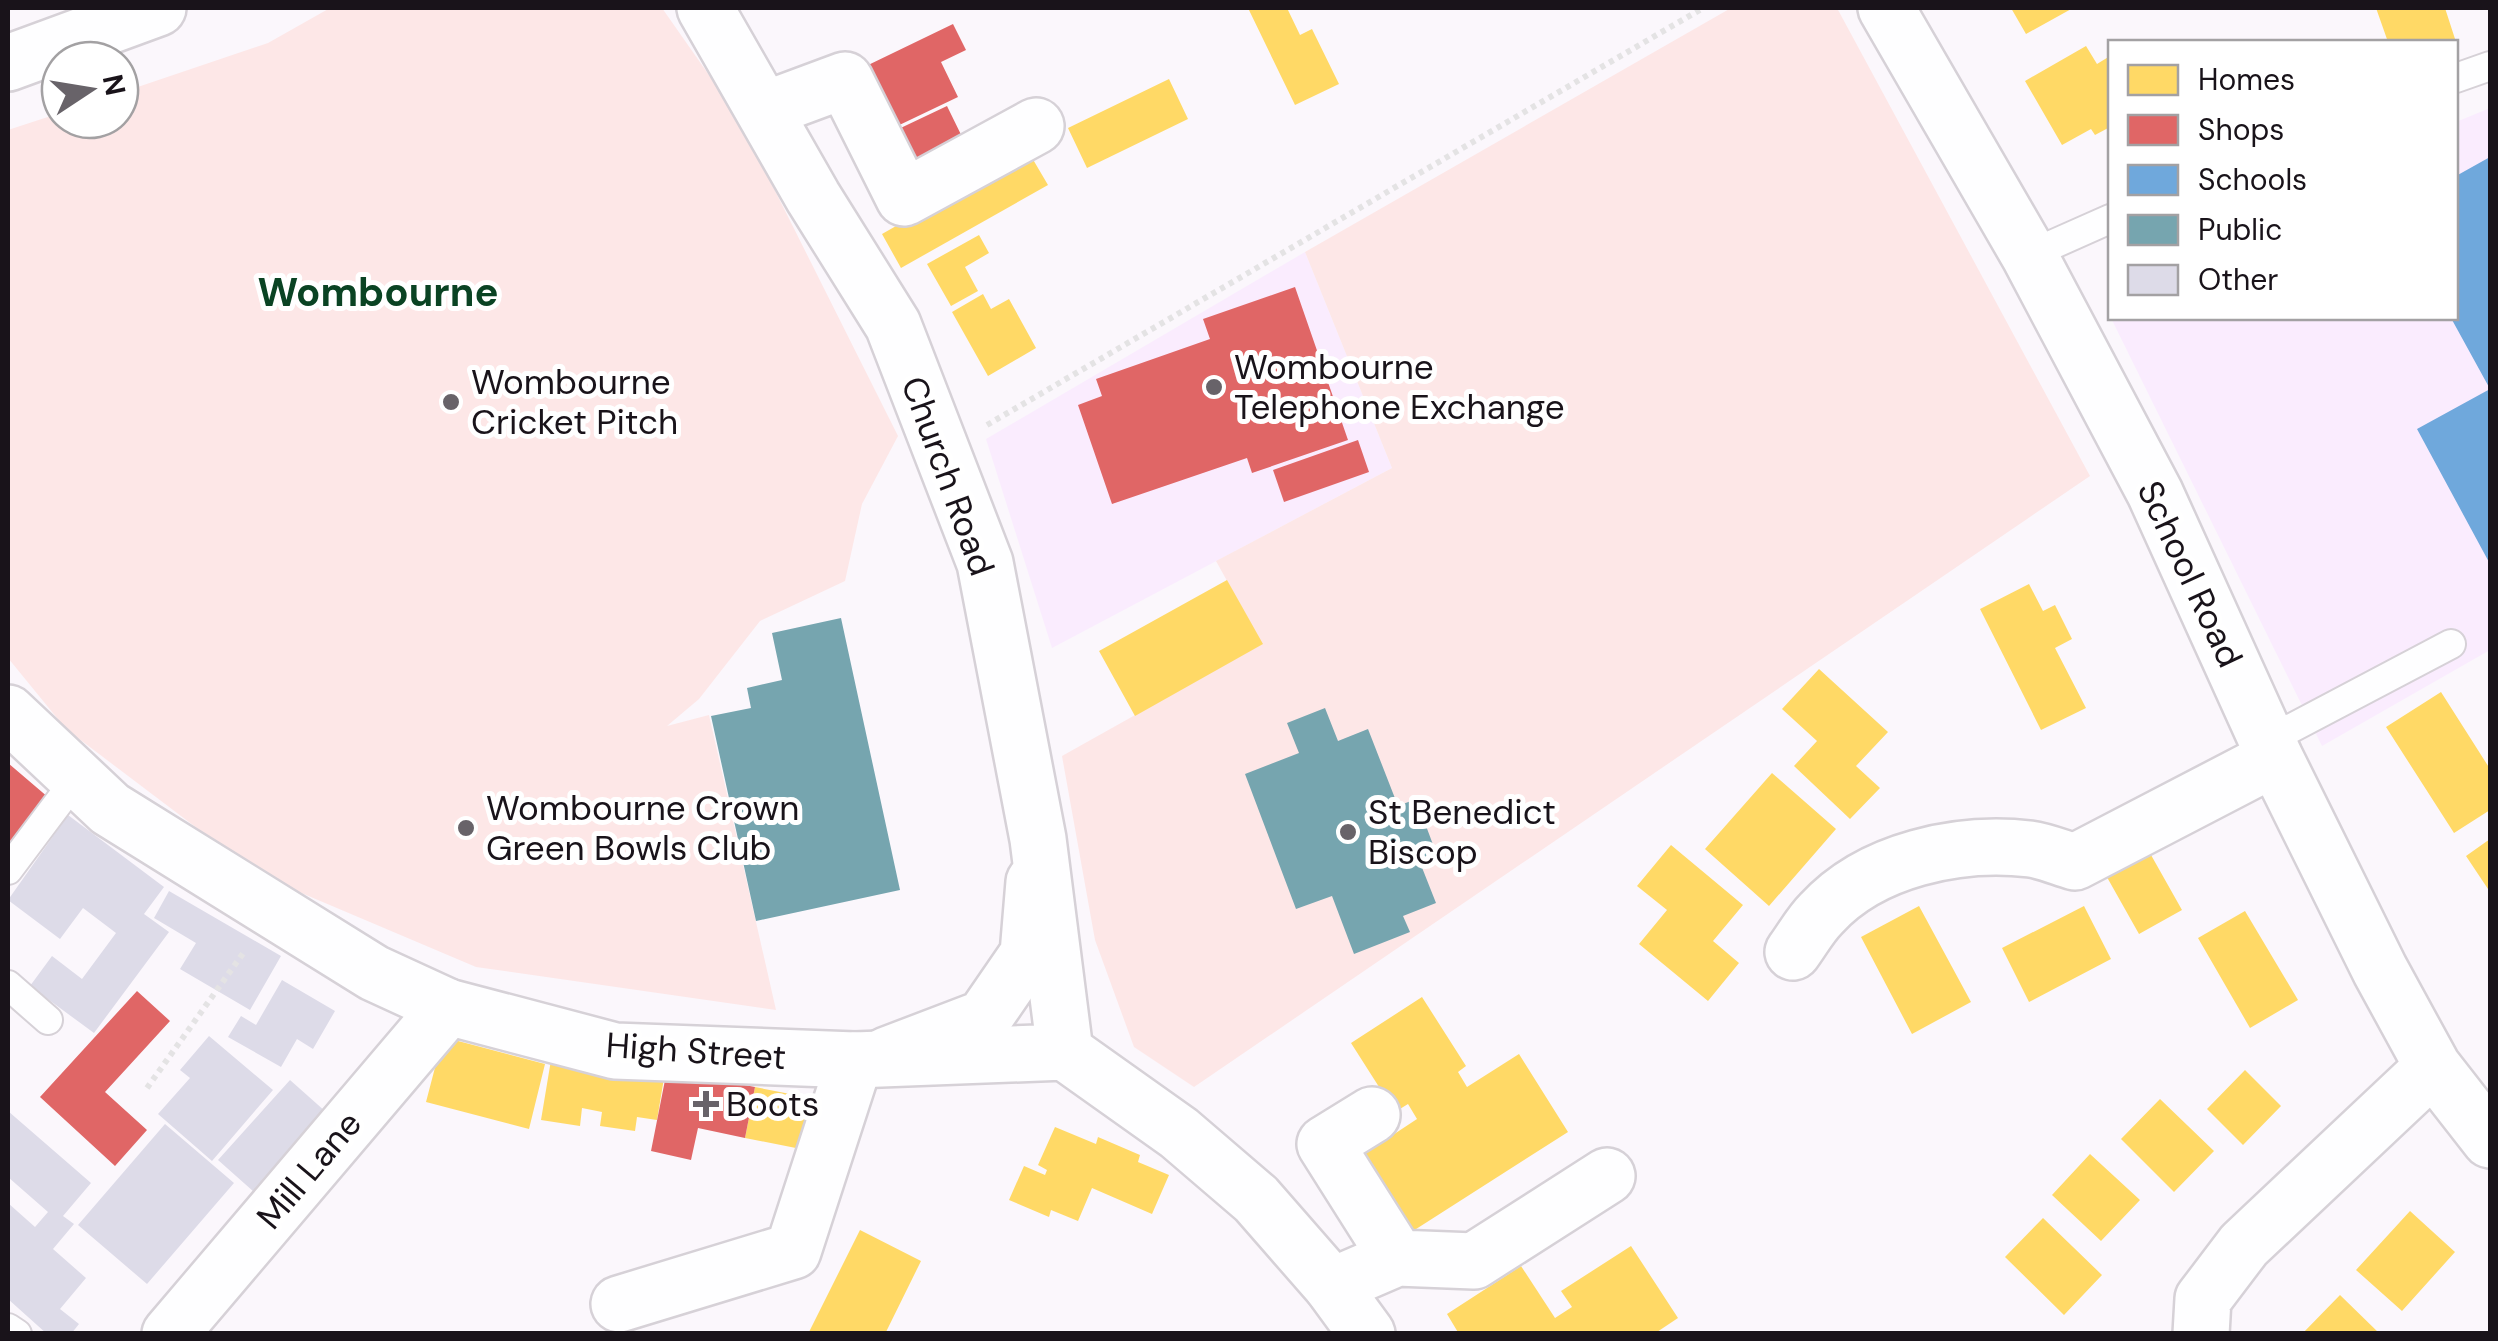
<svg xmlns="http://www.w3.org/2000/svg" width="2498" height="1341" font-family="'DM Sans',sans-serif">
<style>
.built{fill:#faecfe}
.green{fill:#fde7e7}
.homes{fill:#ffd966}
.shops{fill:#e06666}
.schools{fill:#6fa8dc}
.public{fill:#76a5af}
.building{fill:#dddbe8}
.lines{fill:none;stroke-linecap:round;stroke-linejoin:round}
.lane-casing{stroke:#d6d1d7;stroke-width:32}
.street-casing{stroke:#d6d1d7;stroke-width:60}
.secondary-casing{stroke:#d6d1d7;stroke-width:60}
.path{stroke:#e4e3e4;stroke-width:6;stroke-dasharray:5 5;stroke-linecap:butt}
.lane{stroke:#fefeff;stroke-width:28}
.street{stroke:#fefeff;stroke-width:55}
.secondary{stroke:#fefeff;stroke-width:55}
.poi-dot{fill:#686369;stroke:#fff;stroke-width:4}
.labels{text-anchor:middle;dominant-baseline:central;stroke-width:10;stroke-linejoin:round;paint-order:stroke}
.poi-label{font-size:35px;fill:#19131a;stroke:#fff;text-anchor:start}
.street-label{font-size:35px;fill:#19131a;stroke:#fff}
.quarter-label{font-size:40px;font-weight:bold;fill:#0a4323;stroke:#fff}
</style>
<rect width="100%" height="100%" fill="#fbf7fc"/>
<!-- built -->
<path class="built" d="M 2490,108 L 2490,650 L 2322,746 L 2111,318 L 2456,318 L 2456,122 Z
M 1305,252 L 1392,468 L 1052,648 L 986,439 Z"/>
<!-- green -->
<path class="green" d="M 330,8 L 662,8 L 737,115 L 898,436 L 862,504 L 845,581 L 760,621 L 699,699 L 667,726 L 709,715 L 776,1010 L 476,967 L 259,875 L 66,729 L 8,658 L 8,130 L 60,113 L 60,120 L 120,120 L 120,93 L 268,43 Z
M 1731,8 L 1837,8 L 2090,476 L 1194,1087 L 1134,1047 L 1095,940 L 1062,756 L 1262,644 L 1216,561 L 1392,468 L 1305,252 Z"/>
<!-- homes -->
<path class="homes" d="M 1248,8 L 1287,8 L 1300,35 L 1312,29 L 1339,84 L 1295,105 Z
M 2011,8 L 2073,8 L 2026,34 Z
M 2376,8 L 2445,8 L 2456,42 L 2388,42 Z
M 2086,46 L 2097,64 L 2110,56 L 2110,127 L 2095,135 L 2091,129 L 2062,145 L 2025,81 Z
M 1169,79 L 1188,119 L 1087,168 L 1068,128 Z
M 1028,151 L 1048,185 L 901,268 L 882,234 Z
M 979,235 L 989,253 L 965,267 L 978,291 L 951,306 L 927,264 Z
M 983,294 L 991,309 L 1009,299 L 1036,348 L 988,376 L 952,312 Z
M 1227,580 L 1263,644 L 1135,716 L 1099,651 Z
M 2029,584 L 2043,611 L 2055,605 L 2072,639 L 2055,648 L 2086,708 L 2041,730 L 1980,609 Z
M 1819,669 L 1888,732 L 1856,766 L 1880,788 L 1850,819 L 1794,766 L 1817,741 L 1782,709 Z
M 2441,692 L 2490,769 L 2490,810 L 2454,833 L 2386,727 Z
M 1772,773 L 1836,829 L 1769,906 L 1705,849 Z
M 2142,839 L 2182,910 L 2139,934 L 2099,863 Z
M 2490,839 L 2490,892 L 2466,856 Z
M 1671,845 L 1743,905 L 1713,941 L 1739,963 L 1708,1001 L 1639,944 L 1667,910 L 1637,886 Z
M 1919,906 L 1971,1002 L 1912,1034 L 1861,937 Z
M 2084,906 L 2111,959 L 2029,1002 L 2002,948 Z
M 2245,911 L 2298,1000 L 2250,1028 L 2198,938 Z
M 1422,997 L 1466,1066 L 1458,1072 L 1467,1087 L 1519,1054 L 1568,1132 L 1413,1231 L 1364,1154 L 1417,1119 L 1408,1104 L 1395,1112 L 1351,1043 Z
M 443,1037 L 545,1064 L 529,1129 L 426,1102 Z
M 551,1060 L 664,1078 L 657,1120 L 637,1117 L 635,1131 L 600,1126 L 602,1112 L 582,1108 L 580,1126 L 541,1120 Z
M 2245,1070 L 2281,1106 L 2243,1145 L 2207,1109 Z
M 755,1087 L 831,1102 L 821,1153 L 745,1138 Z
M 2160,1099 L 2214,1151 L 2174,1192 L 2121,1139 Z
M 1055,1127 L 1096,1144 L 1098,1137 L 1140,1155 L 1138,1162 L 1169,1175 L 1152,1214 L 1092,1188 L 1078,1221 L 1051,1210 L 1049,1217 L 1009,1200 L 1024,1166 L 1045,1175 L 1047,1170 L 1038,1165 Z
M 2090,1154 L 2140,1200 L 2101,1241 L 2052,1195 Z
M 2410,1211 L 2455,1252 L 2402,1311 L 2356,1270 Z
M 2043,1218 L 2102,1275 L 2064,1315 L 2005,1257 Z
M 860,1230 L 921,1261 L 885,1334 L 808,1334 Z
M 1631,1246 L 1678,1318 L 1654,1334 L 1459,1334 L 1447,1314 L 1521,1266 L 1555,1318 L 1572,1307 L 1561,1291 Z
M 2340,1295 L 2380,1334 L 2302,1334 Z"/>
<!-- shops -->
<path class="shops" d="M 953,24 L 966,50 L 941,62 L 958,97 L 891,129 L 862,68 Z
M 947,106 L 970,153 L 911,182 L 888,134 Z
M 1295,287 L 1348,440 L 1252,473 L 1247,458 L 1112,504 L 1078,405 L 1102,396 L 1096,379 L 1210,339 L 1203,319 Z
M 1358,440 L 1369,472 L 1284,502 L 1273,470 Z
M 8,763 L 49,798 L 8,848 Z
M 137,991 L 170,1021 L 105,1092 L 147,1130 L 115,1166 L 40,1097 Z
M 667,1070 L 755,1087 L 745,1138 L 698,1128 L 691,1160 L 651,1151 Z"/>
<!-- schools -->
<path class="schools" d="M 2490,157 L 2490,564 L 2417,429 L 2490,389 L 2451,318 L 2456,318 L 2456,176 Z"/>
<!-- public -->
<path class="public" d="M 841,618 L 900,890 L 756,921 L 711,716 L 751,708 L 747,688 L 782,680 L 772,633 Z
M 1325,708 L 1338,741 L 1368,729 L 1398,806 L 1416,799 L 1438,858 L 1421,865 L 1436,903 L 1403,916 L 1410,932 L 1354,954 L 1332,896 L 1296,909 L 1245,774 L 1299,753 L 1287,723 Z"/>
<!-- building -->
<path class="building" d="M 68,815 L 164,887 L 144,914 L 169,932 L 94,1033 L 30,986 L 52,956 L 82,979 L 116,933 L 83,908 L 60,939 L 8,900 Z
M 169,891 L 281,956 L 250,1010 L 180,969 L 196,943 L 154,918 Z
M 282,980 L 335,1011 L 313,1049 L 297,1039 L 281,1067 L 228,1037 L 241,1016 L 256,1025 Z
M 209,1036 L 273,1090 L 212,1161 L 158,1114 L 190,1078 L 180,1070 Z
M 290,1080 L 335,1120 L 264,1201 L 218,1160 Z
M 8,1111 L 91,1183 L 63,1216 L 74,1224 L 53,1249 L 86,1278 L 60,1309 L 79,1324 L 71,1334 L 47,1334 L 8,1299 L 8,1203 L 35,1227 L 48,1212 L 8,1177 Z
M 165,1124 L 234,1183 L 147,1284 L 78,1225 Z"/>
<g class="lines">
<defs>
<path id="lane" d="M 2456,78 L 2490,66
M 2029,255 L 2110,219
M 2267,741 L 2451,644
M 8,870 L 77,778
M 8,985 L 48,1020
M 8,1328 L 17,1334"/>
<path id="street" d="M 1886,8 L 2029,255 L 2155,493 L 2275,758 L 2380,970 L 2433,1067 L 2490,1140
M 764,110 L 845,80 L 904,198 L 1036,126
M 1793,952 C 1802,940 1810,925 1821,914 C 1871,859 1959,841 2030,849 C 2045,851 2061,858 2075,862 L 2275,758
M 887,1055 L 984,1018 L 1028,954 L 1034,882
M 1372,1115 L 1325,1144 L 1397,1258
M 1332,1286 L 1397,1258 L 1474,1261 L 1607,1176
M 619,1304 L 793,1251 L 855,1060
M 170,1334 L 448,1007
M 2201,1334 L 2203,1299 L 2244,1245 L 2433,1067"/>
<path id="secondary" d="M 705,8 L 813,197 L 893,325 L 985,563 L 1038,839 L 1065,1052
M 8,63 L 158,8
M 8,713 L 110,809 L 374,973 L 448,1007 L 615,1051 L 855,1060 L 1065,1052 L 1179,1133 L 1256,1199 L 1332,1286 L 1367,1334"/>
</defs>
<!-- lane casing -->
<use href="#lane" class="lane-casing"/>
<!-- street casing -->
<use href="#street" class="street-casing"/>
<!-- secondary casing -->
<use href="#secondary" class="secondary-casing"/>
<!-- path -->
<path class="path" d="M 987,425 L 1703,8
M 147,1088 L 244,952"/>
<!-- lane -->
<use href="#lane" class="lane"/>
<!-- street -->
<use href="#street" class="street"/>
<!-- secondary -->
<use href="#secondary" class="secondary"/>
</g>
<!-- markers -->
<g class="poi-dot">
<circle cx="1214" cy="387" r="10"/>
<circle cx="451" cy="402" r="10"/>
<circle cx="466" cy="828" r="10"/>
<circle cx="1348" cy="832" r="10"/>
<path d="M701 1089h10v10h10v10h-10v10h-10v-10h-10v-10h10z"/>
</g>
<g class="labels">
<!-- poi labels -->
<g class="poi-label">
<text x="1234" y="367">Wombourne<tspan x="1234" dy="40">Telephone Exchange</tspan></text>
<text x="471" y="382">Wombourne<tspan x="471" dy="40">Cricket Pitch</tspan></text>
<text x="486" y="808">Wombourne Crown<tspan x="486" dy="40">Green Bowls Club</tspan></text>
<text x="1368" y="812">St Benedict<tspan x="1368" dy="40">Biscop</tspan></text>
<text x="726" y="1104">Boots</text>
</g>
<!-- street labels -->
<g class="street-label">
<text transform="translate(948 476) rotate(70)">Church Road</text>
<text transform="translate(2190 574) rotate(65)">School Road</text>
<text transform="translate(696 1051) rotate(4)">High Street</text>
<text transform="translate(309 1170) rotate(-50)">Mill Lane</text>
</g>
<!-- quarter labels -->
<g class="quarter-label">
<text x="378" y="292">Wombourne</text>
</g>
</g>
<!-- border -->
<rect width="2498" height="1341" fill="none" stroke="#19131a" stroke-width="20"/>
<!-- legend -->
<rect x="2108" y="40" width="350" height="280" fill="#ffffff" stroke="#a3a1a3" stroke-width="2.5"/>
<rect x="2128" y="65" width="50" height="30" fill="#ffd966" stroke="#a3a1a3" stroke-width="2.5"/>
<text x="2198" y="90" font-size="30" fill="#19131a">Homes</text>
<rect x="2128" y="115" width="50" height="30" fill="#e06666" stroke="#a3a1a3" stroke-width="2.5"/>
<text x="2198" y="140" font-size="30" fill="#19131a">Shops</text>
<rect x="2128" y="165" width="50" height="30" fill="#6fa8dc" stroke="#a3a1a3" stroke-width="2.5"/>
<text x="2198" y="190" font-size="30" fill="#19131a">Schools</text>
<rect x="2128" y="215" width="50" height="30" fill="#76a5af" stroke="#a3a1a3" stroke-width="2.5"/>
<text x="2198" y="240" font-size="30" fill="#19131a">Public</text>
<rect x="2128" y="265" width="50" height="30" fill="#dddbe8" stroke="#a3a1a3" stroke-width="2.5"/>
<text x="2198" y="290" font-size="30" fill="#19131a">Other</text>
<!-- north arrow -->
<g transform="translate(90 90) rotate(78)"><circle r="48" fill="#ffffff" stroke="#a3a1a3" stroke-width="2.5"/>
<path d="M0-8L18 38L0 25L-18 38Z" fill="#686369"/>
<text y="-15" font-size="28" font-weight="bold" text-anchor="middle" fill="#19131a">N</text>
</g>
</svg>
